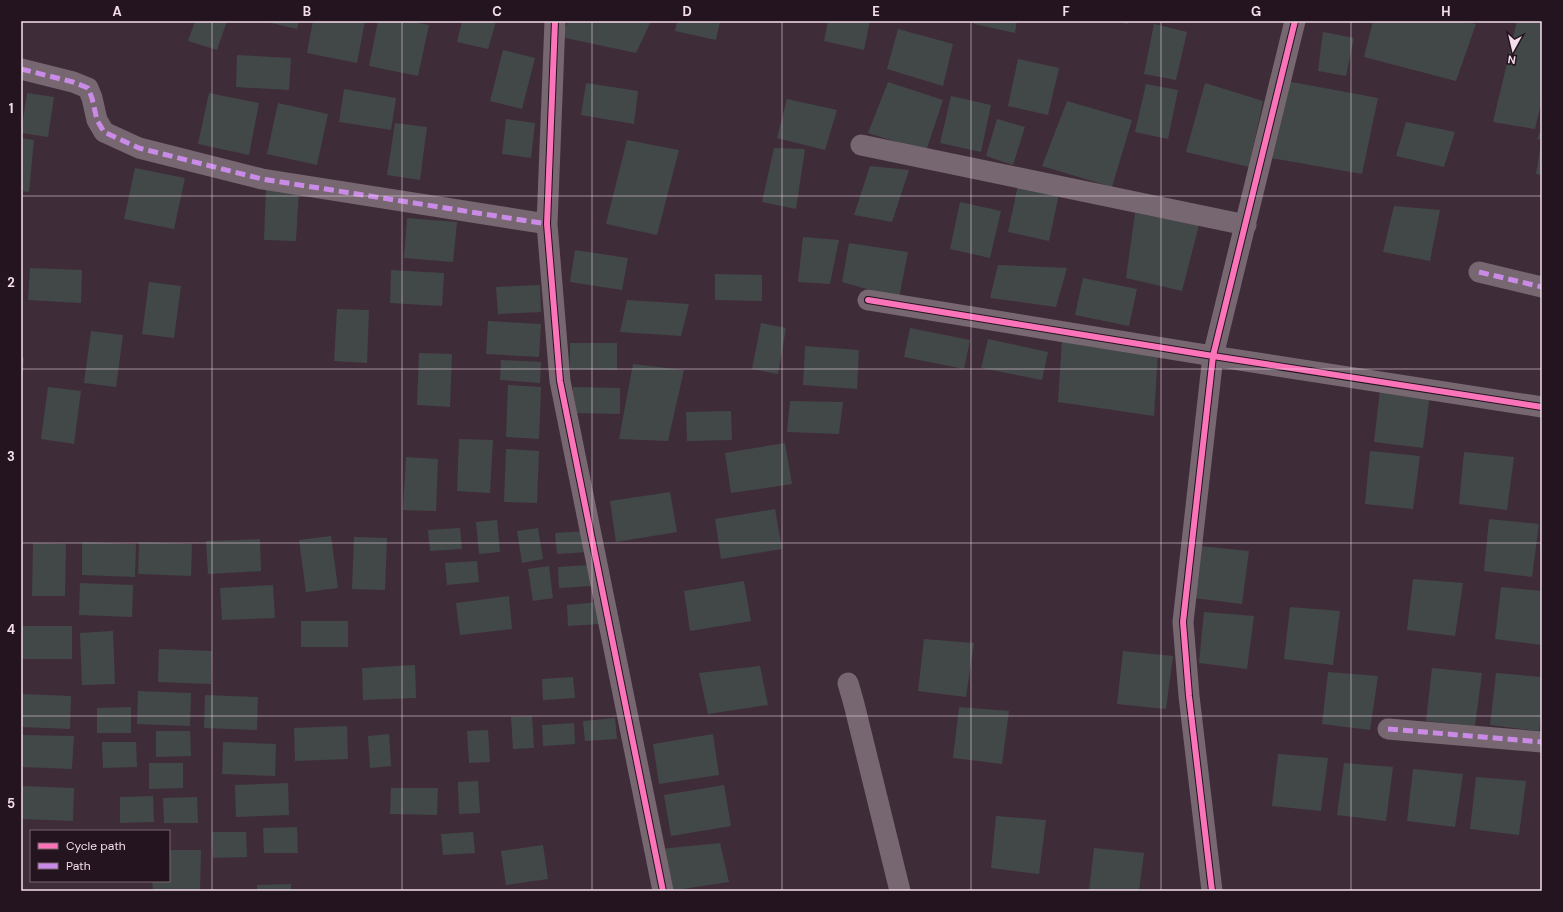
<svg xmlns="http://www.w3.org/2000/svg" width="1563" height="912" font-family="'DM Sans',sans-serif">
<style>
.building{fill:#424848}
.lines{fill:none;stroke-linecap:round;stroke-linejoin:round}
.minor{stroke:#766771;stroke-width:21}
.quiet{stroke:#ca8be6;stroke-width:5;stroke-dasharray:10 5;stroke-linecap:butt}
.cycleway-casing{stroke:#24141f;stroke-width:8}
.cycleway{stroke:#fb73b8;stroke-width:6}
.grid{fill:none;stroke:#f5deec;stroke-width:1;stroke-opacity:0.55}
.neatline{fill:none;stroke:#f5deec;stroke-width:1.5}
.grid-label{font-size:13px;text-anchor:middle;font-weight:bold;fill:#f5deec}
</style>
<rect width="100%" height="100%" fill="#3f2c39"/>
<!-- building -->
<path class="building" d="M 195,21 L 227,21 L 217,50 L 188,41 Z
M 263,21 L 299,21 L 297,29 Z
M 313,21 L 365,21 L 357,63 L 307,53 Z
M 378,21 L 408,21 L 429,25 L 418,76 L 369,66 Z
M 462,21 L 496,21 L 488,49 L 457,42 Z
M 568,21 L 651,21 L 636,53 L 561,37 Z
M 677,21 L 720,21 L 716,40 L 675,31 Z
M 828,21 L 870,21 L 864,50 L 824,41 Z
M 975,21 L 1017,21 L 1015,33 L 974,24 Z
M 1116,21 L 1129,21 L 1128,24 Z
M 1373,21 L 1463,21 L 1476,24 L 1456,81 L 1364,57 Z
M 1517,21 L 1542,21 L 1542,99 L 1535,129 L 1493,122 Z
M 1154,24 L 1187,32 L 1176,80 L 1144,74 Z
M 898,29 L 953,44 L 943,86 L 887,69 Z
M 1323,32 L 1354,38 L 1346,76 L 1318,71 Z
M 503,50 L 535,58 L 522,109 L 490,101 Z
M 237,55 L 291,58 L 289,90 L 236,87 Z
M 1018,59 L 1059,68 L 1048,115 L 1008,106 Z
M 1281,80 L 1378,98 L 1362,174 L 1271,158 Z
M 888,82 L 943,100 L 926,151 L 868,133 Z
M 586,83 L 638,91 L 634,124 L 581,115 Z
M 1205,83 L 1263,101 L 1249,167 L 1186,152 Z
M 1146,84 L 1178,90 L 1168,139 L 1135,132 Z
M 344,89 L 396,98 L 391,130 L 339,122 Z
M 27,93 L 54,97 L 48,137 L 21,133 Z
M 209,93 L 259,103 L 249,155 L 198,144 Z
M 951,96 L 991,105 L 981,152 L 940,143 Z
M 787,99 L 837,110 L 825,150 L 777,138 Z
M 1067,101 L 1132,120 L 1112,187 L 1042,166 Z
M 278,103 L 328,114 L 317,165 L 267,154 Z
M 506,119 L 535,123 L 531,158 L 502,154 Z
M 997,119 L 1025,127 L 1013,165 L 986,156 Z
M 1406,122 L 1455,132 L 1444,167 L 1396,156 Z
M 395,123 L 427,127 L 420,180 L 387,175 Z
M 1542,128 L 1542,140 L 1537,139 Z
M 21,138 L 34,140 L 29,192 L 21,191 Z
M 627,140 L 679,150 L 657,235 L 606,224 Z
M 774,148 L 805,149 L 796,209 L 762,202 Z
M 1540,150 L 1542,151 L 1542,175 L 1536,174 Z
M 870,166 L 909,170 L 892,222 L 854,215 Z
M 135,168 L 185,178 L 174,229 L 124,219 Z
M 1018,185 L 1059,194 L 1049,241 L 1008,232 Z
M 266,187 L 299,189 L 296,241 L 264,240 Z
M 960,202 L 1001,211 L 990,258 L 950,249 Z
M 1394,206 L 1440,210 L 1430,261 L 1383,252 Z
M 1135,213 L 1199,225 L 1182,291 L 1126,278 Z
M 407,218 L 457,222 L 453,262 L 404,258 Z
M 803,237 L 839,240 L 830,284 L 798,282 Z
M 849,243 L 908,252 L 899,298 L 842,282 Z
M 575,250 L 628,258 L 622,290 L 570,282 Z
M 998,265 L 1067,268 L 1056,307 L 990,298 Z
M 30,268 L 82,270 L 81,303 L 28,300 Z
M 391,270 L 444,273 L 442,306 L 390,303 Z
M 715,274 L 762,275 L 762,301 L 715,300 Z
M 1083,278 L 1137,289 L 1129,326 L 1075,315 Z
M 149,282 L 181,286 L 174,338 L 142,334 Z
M 540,285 L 541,312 L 498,314 L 496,287 Z
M 627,300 L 689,304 L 681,336 L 620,332 Z
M 337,309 L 369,310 L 367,363 L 334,361 Z
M 488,321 L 541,324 L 539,357 L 486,354 Z
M 761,323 L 786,328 L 778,374 L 752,369 Z
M 910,328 L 970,340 L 964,369 L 904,357 Z
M 91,331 L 123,335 L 116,387 L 84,383 Z
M 988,339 L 1048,352 L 1042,380 L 981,368 Z
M 1062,339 L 1158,353 L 1154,416 L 1058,402 Z
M 570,343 L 617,343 L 617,370 L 570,369 Z
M 805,346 L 859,350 L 857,389 L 803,385 Z
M 419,353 L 452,354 L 450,407 L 417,405 Z
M 21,358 L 24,358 L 22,386 L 21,386 Z
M 501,360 L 541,362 L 540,383 L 500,380 Z
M 633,364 L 684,370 L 668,441 L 619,439 Z
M 508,385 L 541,387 L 539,439 L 506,437 Z
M 48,387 L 81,391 L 74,444 L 41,439 Z
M 573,387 L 620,388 L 620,414 L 573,413 Z
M 1380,390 L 1430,394 L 1423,448 L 1374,442 Z
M 790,401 L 843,402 L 839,434 L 787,432 Z
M 731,411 L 732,440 L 687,441 L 686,412 Z
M 459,439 L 493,440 L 490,493 L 457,491 Z
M 785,443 L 792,484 L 731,493 L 725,453 Z
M 506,449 L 539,451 L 537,503 L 504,502 Z
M 1370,451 L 1420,456 L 1413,509 L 1365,504 Z
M 1464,452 L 1514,457 L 1507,510 L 1459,504 Z
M 406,457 L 438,459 L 436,511 L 403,510 Z
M 670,492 L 677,532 L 616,542 L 610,501 Z
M 775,509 L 782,549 L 721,559 L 715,519 Z
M 1489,519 L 1539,524 L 1532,577 L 1484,571 Z
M 497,520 L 500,552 L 479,554 L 476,522 Z
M 460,528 L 462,549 L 430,551 L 428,530 Z
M 538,528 L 543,559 L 522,563 L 517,531 Z
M 588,531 L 589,552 L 557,554 L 555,533 Z
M 331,536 L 338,588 L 306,592 L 299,540 Z
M 354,537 L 387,538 L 385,590 L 352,589 Z
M 260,539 L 261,571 L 208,574 L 206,541 Z
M 82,542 L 136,544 L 135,577 L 82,575 Z
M 139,542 L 192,544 L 191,576 L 138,574 Z
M 33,543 L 66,544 L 65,596 L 32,596 Z
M 1199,546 L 1249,551 L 1242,604 L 1193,598 Z
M 477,561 L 479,582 L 447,585 L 445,563 Z
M 590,565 L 591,586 L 559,588 L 558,567 Z
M 549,566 L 553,598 L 533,601 L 528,569 Z
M 1413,579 L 1463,583 L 1455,636 L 1407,630 Z
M 744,581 L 751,621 L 690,631 L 684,591 Z
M 80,583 L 133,585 L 132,617 L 79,615 Z
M 273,585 L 275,618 L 222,620 L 220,588 Z
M 1501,587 L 1542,591 L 1542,645 L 1495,639 Z
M 509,596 L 512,629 L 460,635 L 456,603 Z
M 599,602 L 600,624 L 568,626 L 567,605 Z
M 1290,607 L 1340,611 L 1333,665 L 1284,659 Z
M 1204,612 L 1254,616 L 1247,669 L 1199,663 Z
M 301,621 L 348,621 L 348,647 L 301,647 Z
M 21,626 L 72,626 L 72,659 L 21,659 Z
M 113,631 L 115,684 L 82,685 L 80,633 Z
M 924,639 L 974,643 L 966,697 L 918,691 Z
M 159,649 L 212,651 L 211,684 L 158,682 Z
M 1123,651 L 1173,656 L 1166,709 L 1117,704 Z
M 415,665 L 416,698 L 363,700 L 362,668 Z
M 760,666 L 768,705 L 708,714 L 699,673 Z
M 1432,668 L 1482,673 L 1475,726 L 1426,721 Z
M 1328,672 L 1378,676 L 1370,730 L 1322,724 Z
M 1496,673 L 1542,677 L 1542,708 L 1539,731 L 1490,725 Z
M 573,677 L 575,698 L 543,700 L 542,679 Z
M 138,691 L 191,693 L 190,726 L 137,724 Z
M 21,694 L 71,696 L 70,729 L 21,727 Z
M 205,695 L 258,697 L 257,730 L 204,728 Z
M 131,707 L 131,733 L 97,733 L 97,708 Z
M 959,707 L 1009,711 L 1002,764 L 953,758 Z
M 532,716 L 534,748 L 513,749 L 511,717 Z
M 615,718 L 617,739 L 585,741 L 583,721 Z
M 574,723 L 575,744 L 543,746 L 542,725 Z
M 347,726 L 348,759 L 295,761 L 294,728 Z
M 488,730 L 490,762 L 469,763 L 467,731 Z
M 156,731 L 190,731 L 191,756 L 156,757 Z
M 389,734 L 391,766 L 370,768 L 368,736 Z
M 713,734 L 719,775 L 659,784 L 653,744 Z
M 21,735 L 74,736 L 72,769 L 21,767 Z
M 102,742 L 136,742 L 137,767 L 103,768 Z
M 223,742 L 276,744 L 275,776 L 222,774 Z
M 1278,754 L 1328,758 L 1321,811 L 1272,806 Z
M 149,763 L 183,763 L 183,788 L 149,789 Z
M 1344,763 L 1393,767 L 1386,821 L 1337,815 Z
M 1413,769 L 1463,774 L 1455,827 L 1407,821 Z
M 1476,777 L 1526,781 L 1519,835 L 1470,829 Z
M 478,781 L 480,813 L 459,814 L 458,782 Z
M 288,783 L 289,815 L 236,817 L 235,785 Z
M 724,785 L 731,826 L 671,836 L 664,795 Z
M 22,786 L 74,788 L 73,821 L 21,819 Z
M 391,788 L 438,788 L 437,815 L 390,814 Z
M 153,796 L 154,822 L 120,823 L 120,797 Z
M 197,797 L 198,823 L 164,823 L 163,798 Z
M 996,816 L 1046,820 L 1039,874 L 991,868 Z
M 297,827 L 298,853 L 264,853 L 263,828 Z
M 212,832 L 246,832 L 247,857 L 213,858 Z
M 473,832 L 475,853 L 443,855 L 441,834 Z
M 720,843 L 729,882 L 669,891 L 660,849 Z
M 543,845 L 548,879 L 506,885 L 501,851 Z
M 1094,848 L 1144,853 L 1139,891 L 1089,891 Z
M 169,850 L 201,850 L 200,891 L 153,891 L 152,881 L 169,881 Z
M 291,884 L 291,891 L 257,891 L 257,885 Z"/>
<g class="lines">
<!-- minor -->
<path class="minor" d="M 555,21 L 547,224 L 560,381 L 663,891
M 21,69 L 73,82 L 88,88 L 92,98 L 97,120 L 104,132 L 139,148 L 262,179 L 547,224
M 861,145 L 1246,225
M 1479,272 L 1542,287
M 868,300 L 1213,356 L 1542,407
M 848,683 L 854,704 L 900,891
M 1388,729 L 1542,742
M 1212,891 L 1189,696 L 1183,622 L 1213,356 L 1295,21"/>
<!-- quiet -->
<path class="quiet" d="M 21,69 L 73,82 L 88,88 L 92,98 L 97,120 L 104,132 L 139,148 L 262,179 L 547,224
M 1479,272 L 1542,287
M 1388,729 L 1542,742"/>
<defs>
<path id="cycleway" d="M 555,21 L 547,224 L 560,381 L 663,891
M 868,300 L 1213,356 L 1542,407
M 1212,891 L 1189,696 L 1183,622 L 1213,356 L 1295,21"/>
</defs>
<!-- cycleway casing -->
<use href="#cycleway" class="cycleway-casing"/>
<!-- cycleway -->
<use href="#cycleway" class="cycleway"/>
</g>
<!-- grid -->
<path class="grid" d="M 212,21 L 212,891M 402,21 L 402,891M 592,21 L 592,891M 782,21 L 782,891M 971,21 L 971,891M 1161,21 L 1161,891M 1351,21 L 1351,891M 21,196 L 1542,196M 21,369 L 1542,369M 21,543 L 1542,543M 21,716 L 1542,716"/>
<!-- border -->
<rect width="1563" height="912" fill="none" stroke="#24141f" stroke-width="44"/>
<!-- legend -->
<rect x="30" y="830" width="140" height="52" fill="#24141f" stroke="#786571"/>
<rect x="38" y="843" width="20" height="6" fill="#fb73b8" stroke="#786571"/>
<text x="66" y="850" font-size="12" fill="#f5deec">Cycle path</text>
<rect x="38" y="863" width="20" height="6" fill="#ca8be6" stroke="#786571"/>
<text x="66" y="870" font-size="12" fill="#f5deec">Path</text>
<!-- north arrow -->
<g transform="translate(1513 50) rotate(188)" stroke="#24141f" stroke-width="3" paint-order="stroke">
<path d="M0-3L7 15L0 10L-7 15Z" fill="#f5deec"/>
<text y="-6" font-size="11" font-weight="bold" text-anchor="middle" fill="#f5deec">N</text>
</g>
<rect x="22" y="22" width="1519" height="868" class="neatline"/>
<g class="grid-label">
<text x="117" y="16">A</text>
<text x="307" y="16">B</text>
<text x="497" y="16">C</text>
<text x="687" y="16">D</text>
<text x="876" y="16">E</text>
<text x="1066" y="16">F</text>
<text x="1256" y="16">G</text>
<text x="1446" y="16">H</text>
<text x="11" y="113">1</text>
<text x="11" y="287">2</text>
<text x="11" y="461">3</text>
<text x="11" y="634">4</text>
<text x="11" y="808">5</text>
</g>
</svg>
